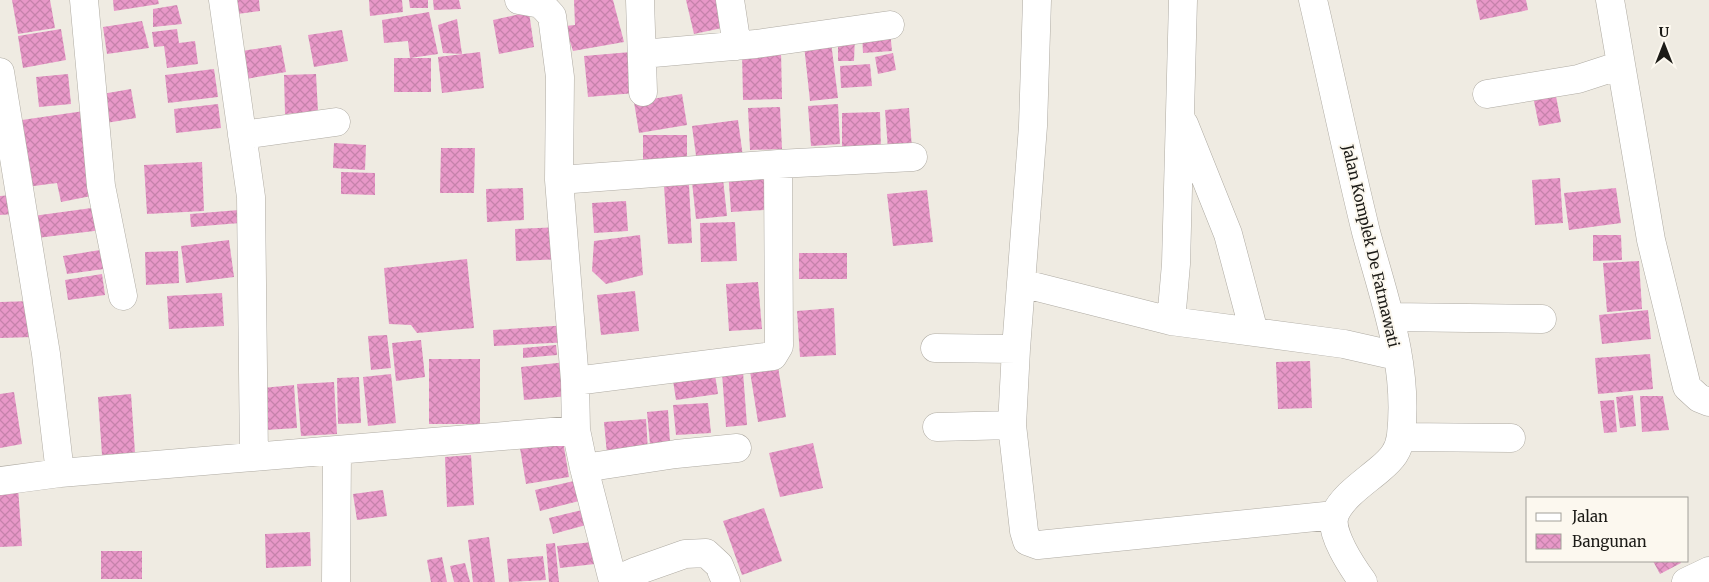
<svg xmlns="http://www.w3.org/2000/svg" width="1709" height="582" font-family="Merriweather,serif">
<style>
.building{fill:url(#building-cross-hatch)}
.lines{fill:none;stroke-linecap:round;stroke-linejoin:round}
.street-casing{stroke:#afaba3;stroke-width:29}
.street{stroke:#fff;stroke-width:28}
.labels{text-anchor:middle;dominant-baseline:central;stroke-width:4;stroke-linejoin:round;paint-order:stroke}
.street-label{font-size:15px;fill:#1c1b17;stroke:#fcf8ef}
</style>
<defs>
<pattern id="building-cross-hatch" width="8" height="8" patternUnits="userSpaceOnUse" patternTransform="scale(1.25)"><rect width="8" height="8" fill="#e898c8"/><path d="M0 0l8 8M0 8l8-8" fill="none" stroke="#c682ab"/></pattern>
</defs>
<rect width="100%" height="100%" fill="#efebe2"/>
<!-- building -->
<path class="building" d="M 12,0 L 50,0 L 55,28 L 18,34 Z
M 113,0 L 158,0 L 159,4 L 114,11 Z
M 229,0 L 259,0 L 260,11 L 230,15 Z
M 369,0 L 402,0 L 403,12 L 370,16 Z
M 409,0 L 428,0 L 428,8 L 410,8 Z
M 433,0 L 459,0 L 461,9 L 434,10 Z
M 574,0 L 613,0 L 624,42 L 573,51 L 565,26 L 575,25 Z
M 686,0 L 725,0 L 731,26 L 694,34 Z
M 1476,0 L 1526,0 L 1528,10 L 1480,20 Z
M 177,5 L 182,24 L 153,27 L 153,9 Z
M 429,12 L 438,54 L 410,58 L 431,58 L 431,92 L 394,92 L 394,58 L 410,58 L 408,41 L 384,43 L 382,20 Z
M 529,12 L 534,47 L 499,54 L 493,20 Z
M 457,19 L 462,54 L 443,53 L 438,25 Z
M 142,21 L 149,48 L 107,54 L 103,27 Z
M 61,29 L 66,60 L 23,68 L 18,36 Z
M 177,29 L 179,43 L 195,41 L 198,64 L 167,68 L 164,46 L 154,47 L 152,32 Z
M 342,30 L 348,61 L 314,67 L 308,35 Z
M 890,31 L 892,51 L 863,53 L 862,34 Z
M 838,35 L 855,35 L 854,61 L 838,61 Z
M 831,42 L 838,98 L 810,101 L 804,45 Z
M 281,45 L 286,72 L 246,79 L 242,51 Z
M 742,51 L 781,51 L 782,99 L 743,100 Z
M 480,52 L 484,88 L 442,93 L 438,57 Z
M 631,52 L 635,93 L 588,97 L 584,56 Z
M 893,53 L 896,70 L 878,74 L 875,57 Z
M 870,64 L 872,86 L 841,88 L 840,66 Z
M 214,69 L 218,97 L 168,103 L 165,75 Z
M 68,74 L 71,104 L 39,107 L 36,77 Z
M 316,74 L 318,112 L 285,114 L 284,75 Z
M 1554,86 L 1561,122 L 1539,126 L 1532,91 Z
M 131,89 L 136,118 L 106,123 L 102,94 Z
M 682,94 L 687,125 L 639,133 L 634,102 Z
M 218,104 L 221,128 L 176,133 L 174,109 Z
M 838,104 L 840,144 L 811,146 L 808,106 Z
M 780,107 L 782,149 L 750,150 L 748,108 Z
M 909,108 L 912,149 L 888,150 L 885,110 Z
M 84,111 L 96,195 L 61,202 L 57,183 L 26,187 L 15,121 Z
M 880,112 L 881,151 L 842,152 L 842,113 Z
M 738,120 L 743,157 L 697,163 L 692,126 Z
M 643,135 L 687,135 L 687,162 L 643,162 Z
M 334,143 L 366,145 L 365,170 L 333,168 Z
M 441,148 L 475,148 L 474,193 L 440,193 Z
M 202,162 L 204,211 L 147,214 L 144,165 Z
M 776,167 L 778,209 L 731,212 L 728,170 Z
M 722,170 L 727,216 L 696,219 L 691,173 Z
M 341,172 L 375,173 L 375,195 L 341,194 Z
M 1560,178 L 1563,223 L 1535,225 L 1532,180 Z
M 689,185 L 692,243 L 668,244 L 664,186 Z
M 523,188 L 524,220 L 487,222 L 486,189 Z
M 1616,188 L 1621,223 L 1569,230 L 1564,193 Z
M 927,190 L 933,242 L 893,246 L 887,194 Z
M 13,195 L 14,214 L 0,215 L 0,196 Z
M 626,201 L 628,231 L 594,233 L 592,203 Z
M 99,207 L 102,230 L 37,238 L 33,216 Z
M 239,210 L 240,223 L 191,227 L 190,214 Z
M 735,222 L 737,261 L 701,262 L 700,223 Z
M 562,227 L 564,259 L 516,261 L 515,229 Z
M 640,235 L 643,275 L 606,284 L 592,271 L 594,241 Z
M 1593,235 L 1621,235 L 1622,260 L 1593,261 Z
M 229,240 L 234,277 L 186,283 L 181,246 Z
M 100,250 L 104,269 L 67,274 L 63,256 Z
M 178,251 L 179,283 L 146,285 L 145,252 Z
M 799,253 L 847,253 L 847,279 L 799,279 Z
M 467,259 L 474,328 L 417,333 L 411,325 L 389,324 L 384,268 Z
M 1639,261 L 1642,309 L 1607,312 L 1603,263 Z
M 102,274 L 105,295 L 68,300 L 65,280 Z
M 758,282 L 762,329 L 729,331 L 726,284 Z
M 635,291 L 639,331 L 601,335 L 597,295 Z
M 222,293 L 224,326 L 169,329 L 167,296 Z
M 33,301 L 34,337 L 0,338 L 0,302 Z
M 834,308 L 836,355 L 800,357 L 797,311 Z
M 1648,310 L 1651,339 L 1602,344 L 1599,315 Z
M 569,325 L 570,342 L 494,346 L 493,330 Z
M 387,335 L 391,368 L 371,370 L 368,336 Z
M 421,340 L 425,377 L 396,381 L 392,343 Z
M 556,345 L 557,355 L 523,358 L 523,348 Z
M 1650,354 L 1653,389 L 1598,394 L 1595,358 Z
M 429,359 L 480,359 L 480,424 L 429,424 Z
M 777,360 L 786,417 L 758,422 L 749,365 Z
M 1310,361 L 1312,408 L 1278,409 L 1276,362 Z
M 566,362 L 569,396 L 524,400 L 521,367 Z
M 714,368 L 718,394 L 676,400 L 672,374 Z
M 743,372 L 747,425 L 726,427 L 722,373 Z
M 391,374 L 396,423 L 368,426 L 363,377 Z
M 359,377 L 361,423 L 338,424 L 337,378 Z
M 334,382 L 337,434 L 301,436 L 297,384 Z
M 294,385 L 297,428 L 266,430 L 262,388 Z
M 14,392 L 22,444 L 0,448 L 0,394 Z
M 131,394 L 135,453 L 102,455 L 98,397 Z
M 1633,395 L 1636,426 L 1620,428 L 1616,397 Z
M 1640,396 L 1663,396 L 1669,430 L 1642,432 Z
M 1614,400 L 1617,432 L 1604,433 L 1600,401 Z
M 708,403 L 711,433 L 676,435 L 673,405 Z
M 668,410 L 670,442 L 650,444 L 647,412 Z
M 646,419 L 648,451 L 607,454 L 604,422 Z
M 562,435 L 569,477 L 526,484 L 519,442 Z
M 813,443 L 823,488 L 780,497 L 769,453 Z
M 471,455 L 474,505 L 447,507 L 445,457 Z
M 574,481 L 579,501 L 540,511 L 535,490 Z
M 18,487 L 22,546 L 0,547 L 0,489 Z
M 383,490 L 387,516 L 357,520 L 353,494 Z
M 764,508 L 782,561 L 742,575 L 723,521 Z
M 582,510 L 586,525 L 553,534 L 549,518 Z
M 310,532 L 311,566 L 266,568 L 265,534 Z
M 489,537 L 495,582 L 473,582 L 468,540 Z
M 592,542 L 595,564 L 560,568 L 557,546 Z
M 555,543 L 559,582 L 549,582 L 546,544 Z
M 101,551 L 142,551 L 142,579 L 101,579 Z
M 543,556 L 546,580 L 509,582 L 507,559 Z
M 442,557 L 447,582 L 431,582 L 427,560 Z
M 1653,561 L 1680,561 L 1681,563 L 1660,574 Z
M 465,563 L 470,582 L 454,582 L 450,566 Z"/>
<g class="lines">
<defs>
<path id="street" d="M 84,0 L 101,186 L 123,296
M 223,0 L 251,197 L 254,457
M 640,0 L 643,92
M 730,0 L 737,46
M 1313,0 C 1331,77 1347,155 1366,232 C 1384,299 1409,364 1401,435 C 1399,451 1392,459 1380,469 C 1365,482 1343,496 1335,514 C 1328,532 1353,568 1363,582
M 1610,0 L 1651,240 L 1687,387 L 1699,398 L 1709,402
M 642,54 L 756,44 L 890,25
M 0,72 L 46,354 L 60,473
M 1487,94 L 1578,79 L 1621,65
M 1184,124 L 1228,234 L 1254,332
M 242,135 L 336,122
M 559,180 L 778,164 L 913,157
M 1021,283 L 1171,321 L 1344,344 L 1397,356
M 1391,317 L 1542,319
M 1171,321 L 1176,264 L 1183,0
M 935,348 L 1016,349
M 575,381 L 773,356 L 779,346 L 778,164
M 1012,425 L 1024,531 L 1027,541 L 1038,545 L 1335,515
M 937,427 L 1012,425 L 1016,349 L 1033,126 L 1037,0
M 576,430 L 584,468 L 613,581 L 634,572 L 685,554 L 706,553 L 719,565 L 726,582
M 1401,437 L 1511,438
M 584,468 L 676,454 L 737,448
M 0,481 L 60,473 L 576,430 L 575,381 L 559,180 L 560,77 L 552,16 L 541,4 L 519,0
M 336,582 L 337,451
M 1686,582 L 1709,571"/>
</defs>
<!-- street casing -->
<use href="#street" class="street-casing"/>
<!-- street -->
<use href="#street" class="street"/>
</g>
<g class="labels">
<!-- street labels -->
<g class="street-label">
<text transform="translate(1371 246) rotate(77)">Jalan Komplek De Fatmawati</text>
</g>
</g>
<!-- legend -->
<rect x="1526" y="497" width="162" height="65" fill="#fcf8ef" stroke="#a2a099"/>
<rect x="1536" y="513" width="25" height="8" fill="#ffffff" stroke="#a2a099"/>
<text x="1572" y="522" font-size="15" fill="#1c1b17">Jalan</text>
<rect x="1536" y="534" width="25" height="15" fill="url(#building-cross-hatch)" stroke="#a2a099"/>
<text x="1572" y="547" font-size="15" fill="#1c1b17">Bangunan</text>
<!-- north arrow -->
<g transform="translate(1664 45)" stroke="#fcf8ef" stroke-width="4" paint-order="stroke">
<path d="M0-4L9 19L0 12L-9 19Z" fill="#1c1b17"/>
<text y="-8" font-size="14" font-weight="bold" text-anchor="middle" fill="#1c1b17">U</text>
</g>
</svg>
